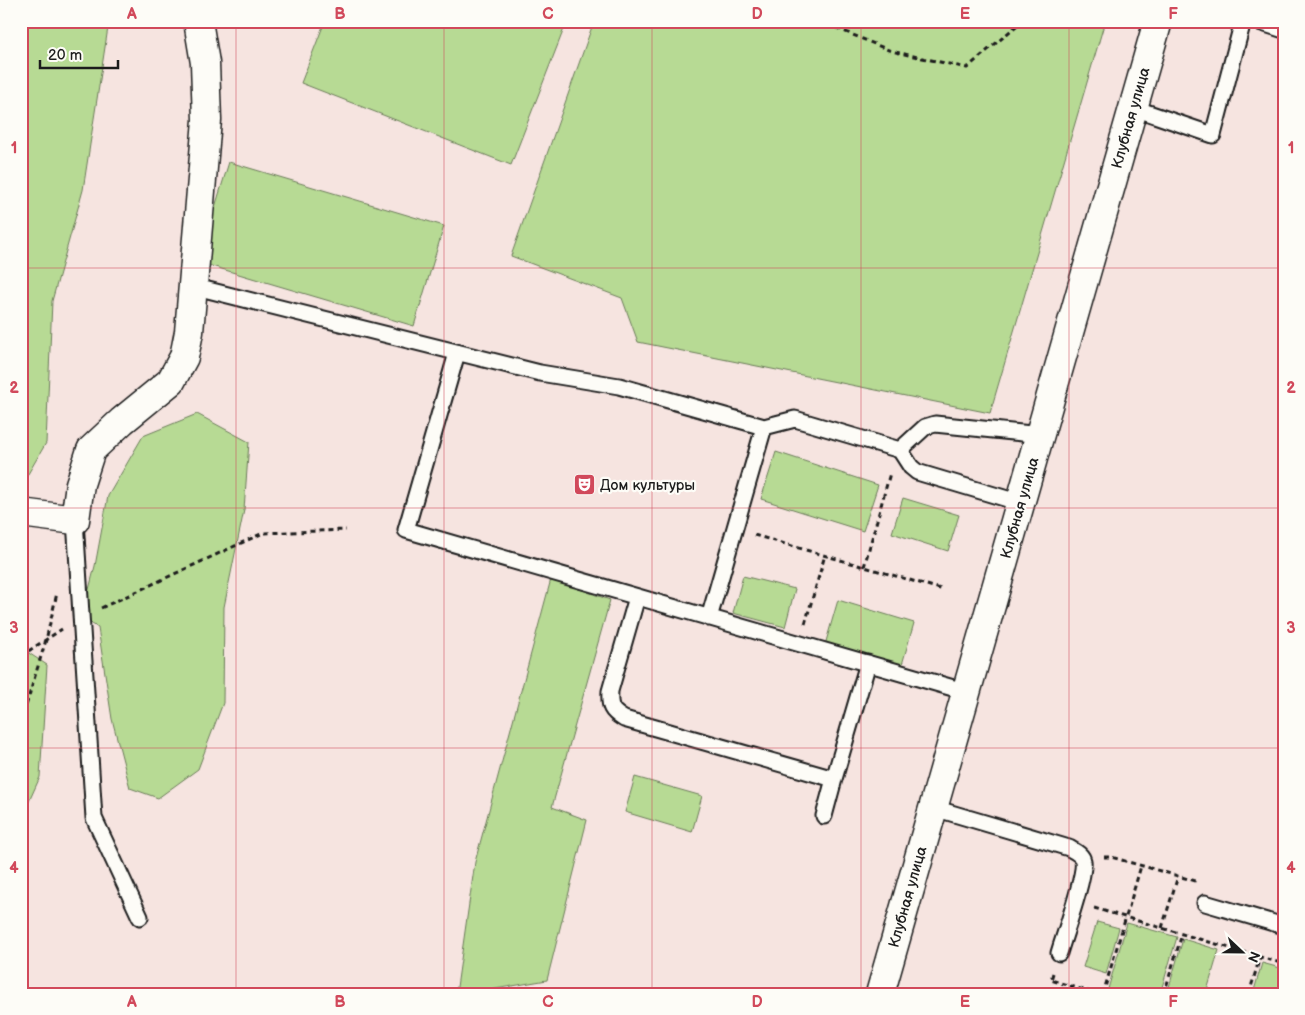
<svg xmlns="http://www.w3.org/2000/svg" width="1305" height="1015" font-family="'Balsamiq Sans',sans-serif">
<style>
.green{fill:#b7da94;stroke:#6a7b58}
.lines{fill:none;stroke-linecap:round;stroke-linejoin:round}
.service-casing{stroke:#1c1c1c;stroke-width:19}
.minor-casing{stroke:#1c1c1c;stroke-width:31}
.tertiary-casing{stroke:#1c1c1c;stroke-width:31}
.path{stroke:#1c1c1c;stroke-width:3;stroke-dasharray:5 4;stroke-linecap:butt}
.service{stroke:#fdfcf7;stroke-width:15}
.minor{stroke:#fdfcf7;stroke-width:28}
.tertiary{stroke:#fdfcf7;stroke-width:28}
.grid{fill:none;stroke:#d1495b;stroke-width:1;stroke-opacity:0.55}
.labels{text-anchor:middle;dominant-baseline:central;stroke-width:4.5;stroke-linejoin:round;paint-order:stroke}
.street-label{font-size:15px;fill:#1c1c1c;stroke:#fdfcf7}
.poi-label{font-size:15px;fill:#1c1c1c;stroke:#fdfcf7;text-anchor:start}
.neatline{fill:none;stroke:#d1495b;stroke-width:2}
.grid-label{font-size:16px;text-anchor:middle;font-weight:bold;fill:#d1495b}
</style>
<rect width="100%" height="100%" fill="#f6e4e0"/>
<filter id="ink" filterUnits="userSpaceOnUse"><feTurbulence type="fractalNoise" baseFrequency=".02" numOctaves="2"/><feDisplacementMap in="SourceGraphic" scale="10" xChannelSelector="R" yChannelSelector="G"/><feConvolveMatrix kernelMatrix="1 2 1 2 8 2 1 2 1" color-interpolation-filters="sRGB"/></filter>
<g filter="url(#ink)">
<!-- green -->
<path class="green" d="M 21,21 L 109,21 L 83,190 L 52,301 L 46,443 L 21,486 Z
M 325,21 L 567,21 L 511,165 L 301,83 Z
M 594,21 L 1105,21 L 990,413 L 638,342 L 622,298 L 511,256 Z
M 229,162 L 444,226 L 414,326 L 198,262 Z
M 197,414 L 249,442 L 244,510 L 224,607 L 223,703 L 198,769 L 158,798 L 130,788 L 112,719 L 98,628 L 82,617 L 95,566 L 108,496 L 143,436 Z
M 776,452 L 878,485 L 863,531 L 761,499 Z
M 903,498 L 959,515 L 948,551 L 892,533 Z
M 743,576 L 795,589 L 785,627 L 733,613 Z
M 551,579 L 610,600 L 552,807 L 587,820 L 547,980 L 466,994 L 456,994 L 475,862 Z
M 838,600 L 914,623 L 901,668 L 825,645 Z
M 21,648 L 47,665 L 40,777 L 21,819 Z
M 635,777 L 702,796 L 692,832 L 625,812 Z
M 1097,922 L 1119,928 L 1106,974 L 1083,967 Z
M 1127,923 L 1177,937 L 1160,994 L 1125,994 L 1108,989 Z
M 1183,939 L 1219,950 L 1206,994 L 1167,994 Z
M 1262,963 L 1284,969 L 1284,994 L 1253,994 Z"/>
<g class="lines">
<defs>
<path id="service" d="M 1256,21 L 1284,30
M 1134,108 L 1213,135 L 1243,21
M 192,286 L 540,373 L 619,386 L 764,427 L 795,419 L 900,450 L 911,467 L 917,472 L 1021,503
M 457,353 L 406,530 L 967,692
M 900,450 L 925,427 L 935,424 L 1041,435
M 75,520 L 94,818 L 140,917
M 637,597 L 610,691 C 609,707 611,711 624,719 L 834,779 L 868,663
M 709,618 L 764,427
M 934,808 L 1069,848 C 1074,851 1082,854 1083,861 C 1086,874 1064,936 1059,953
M 824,816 L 834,779
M 1205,903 L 1284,926"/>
<path id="minor" d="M 21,513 L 75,520 L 80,484 L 91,450 L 122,421 L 171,381 L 184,357 L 189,332 L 207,120 L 205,63 L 198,21"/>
<path id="tertiary" d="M 880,994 L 1158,21"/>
</defs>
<!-- service casing -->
<use href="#service" class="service-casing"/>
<!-- minor casing -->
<use href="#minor" class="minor-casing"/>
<!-- tertiary casing -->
<use href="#tertiary" class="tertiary-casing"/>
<!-- path -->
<path class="path" d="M 820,21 L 891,51 L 967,68 L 1022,21
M 754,535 L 944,590
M 864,567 L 890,473
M 101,608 L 263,533 L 346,530
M 805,624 L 825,555
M 21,656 L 62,629
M 21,722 L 46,640 L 57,593
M 1104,857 L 1111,857 L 1199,882
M 1094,908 L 1284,964
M 1162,928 L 1178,876
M 1053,973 L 1051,980 L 1097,994
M 1103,994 L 1141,866
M 1164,994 L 1182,934
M 1249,994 L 1260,957"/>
<!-- service -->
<use href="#service" class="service"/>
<!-- minor -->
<use href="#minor" class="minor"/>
<!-- tertiary -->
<use href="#tertiary" class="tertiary"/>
</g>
</g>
<!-- grid -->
<path class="grid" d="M 236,21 L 236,994M 444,21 L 444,994M 652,21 L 652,994M 861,21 L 861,994M 1069,21 L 1069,994M 21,268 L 1284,268M 21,508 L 1284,508M 21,748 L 1284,748"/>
<!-- icons -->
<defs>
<symbol id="theatre-square" viewBox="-11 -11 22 22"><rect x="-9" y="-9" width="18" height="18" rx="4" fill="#d1495b" stroke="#fdfcf7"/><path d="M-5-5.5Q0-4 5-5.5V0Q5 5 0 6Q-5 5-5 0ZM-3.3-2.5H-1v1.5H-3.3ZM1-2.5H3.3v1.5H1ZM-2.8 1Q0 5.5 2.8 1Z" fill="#fff"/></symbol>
</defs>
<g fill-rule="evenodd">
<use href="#theatre-square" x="572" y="472" width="25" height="25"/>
</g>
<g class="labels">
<!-- street labels -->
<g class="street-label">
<text transform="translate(1131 118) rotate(-74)">Клубная улица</text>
<text transform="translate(1020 508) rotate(-74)">Клубная улица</text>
<text transform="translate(908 897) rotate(-74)">Клубная улица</text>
</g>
<!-- poi labels -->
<g class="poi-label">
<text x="600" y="485">Дом культуры</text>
</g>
</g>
<!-- margin -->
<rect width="1305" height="1015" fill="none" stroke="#fdfcf7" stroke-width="55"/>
<!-- north arrow -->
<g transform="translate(1242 952) rotate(112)" stroke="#fdfcf7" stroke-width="4" paint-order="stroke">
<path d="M0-4L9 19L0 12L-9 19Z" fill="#1c1c1c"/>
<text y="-8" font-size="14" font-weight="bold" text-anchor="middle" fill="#1c1c1c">N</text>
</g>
<!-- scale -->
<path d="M40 60v8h78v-8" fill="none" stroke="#1c1c1c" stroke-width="2.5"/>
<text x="48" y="60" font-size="15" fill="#1c1c1c" stroke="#fdfcf7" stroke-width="4" paint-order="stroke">20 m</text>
<rect x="28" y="28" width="1250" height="960" class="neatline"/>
<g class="grid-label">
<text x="132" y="19">A</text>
<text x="340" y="19">B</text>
<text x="548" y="19">C</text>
<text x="757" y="19">D</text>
<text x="965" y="19">E</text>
<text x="1173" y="19">F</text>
<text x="14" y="153">1</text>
<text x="1291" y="153">1</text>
<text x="14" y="393">2</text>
<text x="1291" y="393">2</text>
<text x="14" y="633">3</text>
<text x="1291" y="633">3</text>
<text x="14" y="873">4</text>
<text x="1291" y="873">4</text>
<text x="132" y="1007">A</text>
<text x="340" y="1007">B</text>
<text x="548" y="1007">C</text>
<text x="757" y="1007">D</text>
<text x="965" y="1007">E</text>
<text x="1173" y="1007">F</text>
</g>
</svg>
